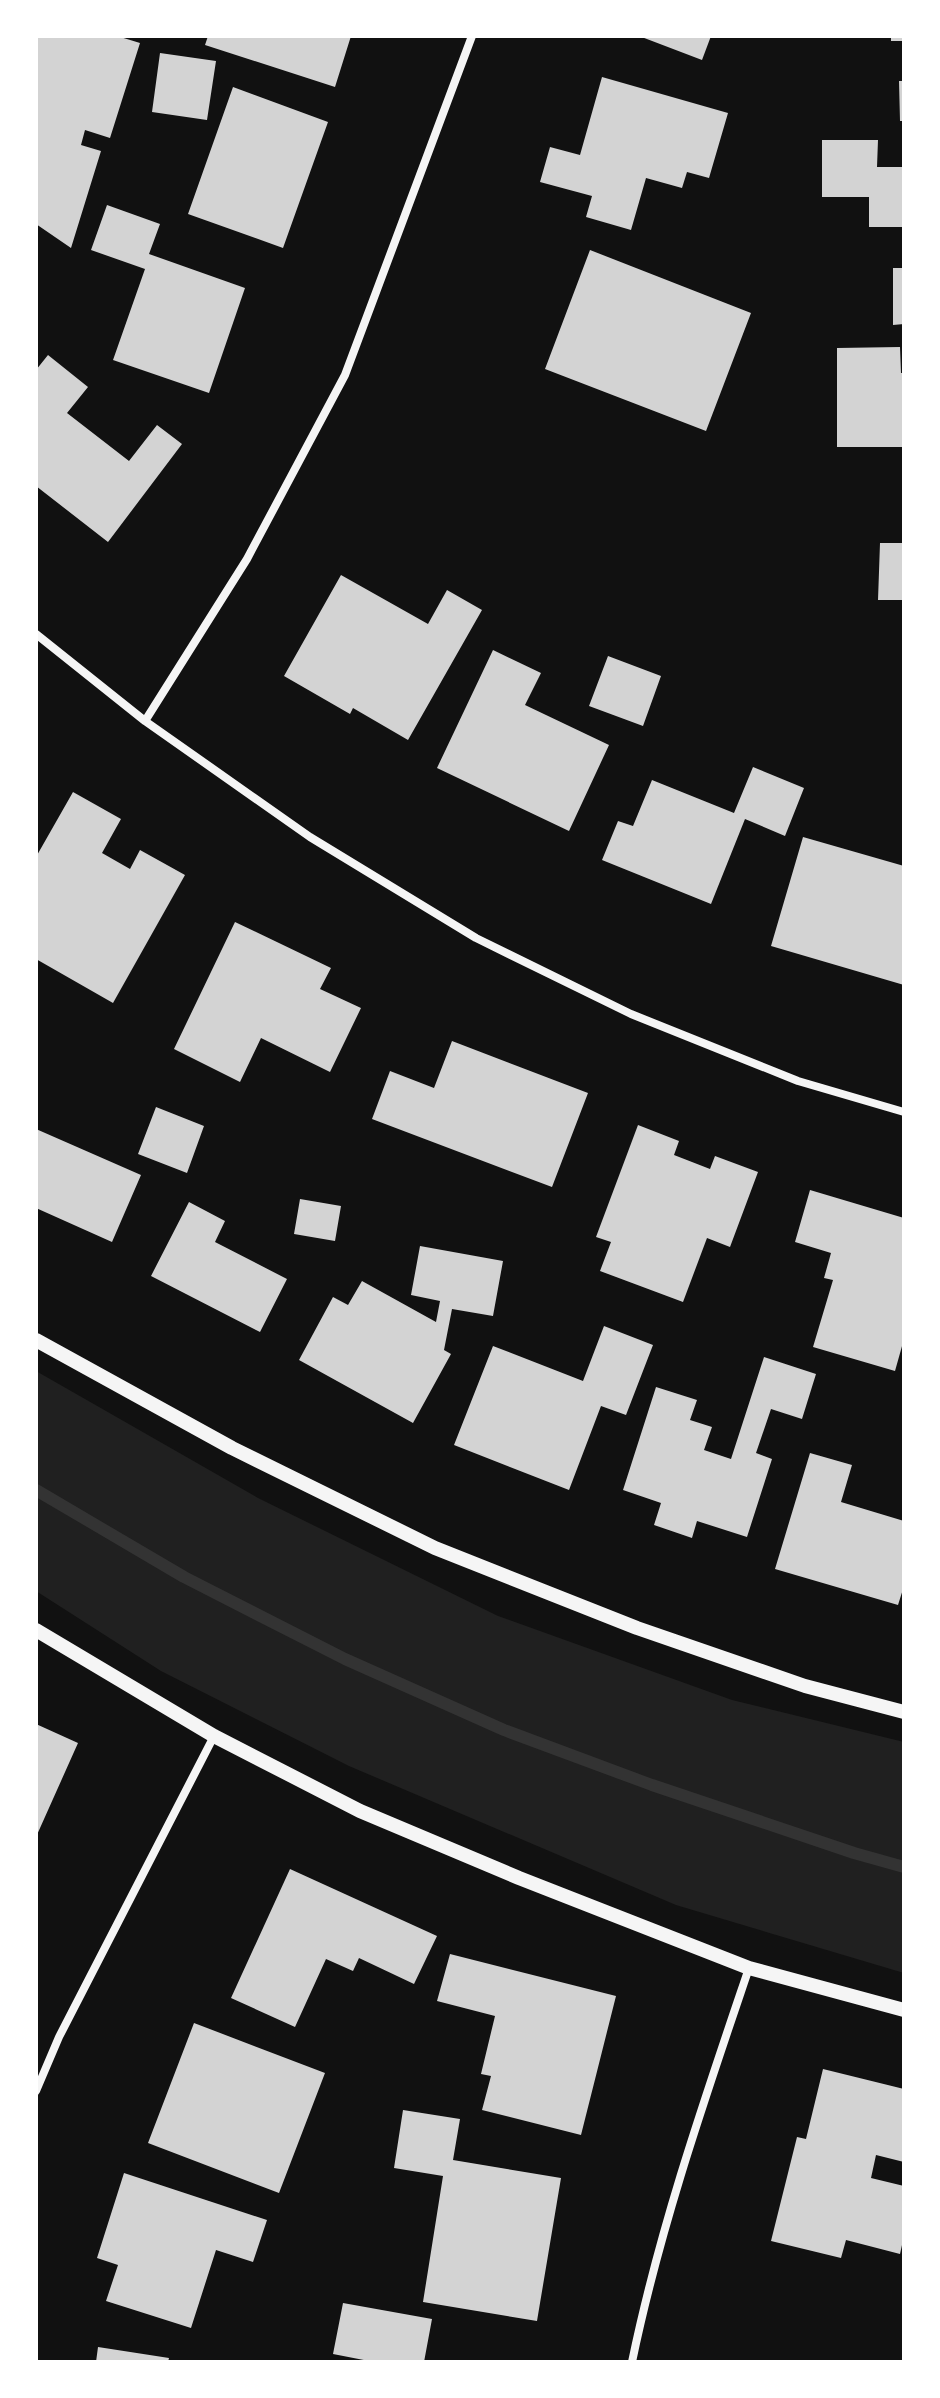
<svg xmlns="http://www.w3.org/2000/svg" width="940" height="2398" font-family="Barlow,sans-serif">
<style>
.green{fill:#202020}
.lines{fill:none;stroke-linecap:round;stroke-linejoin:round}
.stream{stroke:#333;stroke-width:12}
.building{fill:#d3d3d3}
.minor{stroke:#f5f5f5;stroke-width:8}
.tertiary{stroke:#f5f5f5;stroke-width:14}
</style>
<rect width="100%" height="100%" fill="#111"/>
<!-- green -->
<path class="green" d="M 36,1371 L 258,1498 L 498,1616 L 732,1700 L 904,1742 L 904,1973 L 676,1905 L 349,1766 L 161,1671 L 36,1591 Z"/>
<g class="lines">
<!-- stream -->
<path class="stream" d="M 36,1490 L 184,1577 L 345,1659 L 504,1730 L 652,1785 L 854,1853 L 904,1867"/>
</g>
<!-- building -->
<path class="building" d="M 36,36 L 117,36 L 140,43 L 110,138 L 85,130 L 81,145 L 101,151 L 71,248 L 36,224 Z
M 208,36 L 351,36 L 335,87 L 205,45 Z
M 639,36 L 711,36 L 702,60 Z
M 891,36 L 904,36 L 904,41 L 891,41 Z
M 160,53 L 216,61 L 207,120 L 152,112 Z
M 602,77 L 728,113 L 709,178 L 687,172 L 682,188 L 646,178 L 631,230 L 586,217 L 592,196 L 540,182 L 550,147 L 580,155 Z
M 899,81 L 904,81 L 904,121 L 900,121 Z
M 233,87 L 328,122 L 283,248 L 188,214 Z
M 822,140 L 878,140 L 877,167 L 904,167 L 904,227 L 869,227 L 869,197 L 822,197 Z
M 107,205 L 160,224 L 149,254 L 245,288 L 209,393 L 113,360 L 145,269 L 91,250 Z
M 590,250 L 751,313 L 706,431 L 545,369 Z
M 893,268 L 904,268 L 904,324 L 893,325 Z
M 900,347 L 901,373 L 904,373 L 904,447 L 837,447 L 837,348 Z
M 48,355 L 88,387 L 67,413 L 129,461 L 157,425 L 182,444 L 108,542 L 36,486 L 36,370 Z
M 880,543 L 904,543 L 904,600 L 878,600 Z
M 341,575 L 428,624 L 447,590 L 482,610 L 408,740 L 353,708 L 350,714 L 284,676 Z
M 493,650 L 541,673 L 525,705 L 609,745 L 569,831 L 437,768 Z
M 608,656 L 661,676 L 643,726 L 589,706 Z
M 753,767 L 804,788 L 785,836 L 745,819 L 711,904 L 602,860 L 618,821 L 633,826 L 652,780 L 734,813 Z
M 73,792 L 121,819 L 102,853 L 130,869 L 140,850 L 185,875 L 113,1003 L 36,959 L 36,857 Z
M 803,837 L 904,866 L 904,985 L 771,946 Z
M 235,922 L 331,968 L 320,989 L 361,1008 L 330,1072 L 261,1038 L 240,1082 L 174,1049 Z
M 452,1041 L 588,1093 L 552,1187 L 372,1119 L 390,1071 L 434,1088 Z
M 156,1107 L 204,1126 L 187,1173 L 138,1154 Z
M 638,1125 L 679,1141 L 674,1155 L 710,1169 L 715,1156 L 758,1172 L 730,1247 L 707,1238 L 683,1302 L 600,1271 L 611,1242 L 596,1237 Z
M 36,1129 L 141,1175 L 112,1242 L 36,1208 Z
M 810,1190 L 904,1218 L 904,1339 L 895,1371 L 813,1347 L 833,1280 L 824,1278 L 831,1253 L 795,1242 Z
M 300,1199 L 341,1206 L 335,1241 L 294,1234 Z
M 189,1202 L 225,1221 L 215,1242 L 287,1279 L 260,1332 L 151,1276 Z
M 420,1246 L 503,1261 L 493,1316 L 452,1309 L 444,1350 L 451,1354 L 413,1423 L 299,1360 L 333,1297 L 348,1305 L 362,1281 L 436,1322 L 440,1301 L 411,1295 Z
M 604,1326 L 653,1345 L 626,1415 L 601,1406 L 569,1490 L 454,1445 L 493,1346 L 583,1381 Z
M 764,1357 L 816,1374 L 802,1419 L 771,1409 L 756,1453 L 772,1459 L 747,1537 L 697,1521 L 692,1538 L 654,1525 L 661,1503 L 623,1490 L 656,1387 L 697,1400 L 690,1420 L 712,1427 L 704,1450 L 731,1459 Z
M 810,1453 L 852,1465 L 841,1502 L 904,1521 L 904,1586 L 898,1605 L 775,1569 Z
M 36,1724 L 78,1743 L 36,1837 Z
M 290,1869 L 437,1936 L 414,1984 L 359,1958 L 353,1971 L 326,1959 L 295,2027 L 231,1998 Z
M 450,1954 L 616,1996 L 581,2135 L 482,2110 L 491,2076 L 481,2074 L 495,2016 L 437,2001 Z
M 194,2023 L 325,2073 L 279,2193 L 148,2143 Z
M 823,2069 L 904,2089 L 904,2162 L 876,2155 L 871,2178 L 904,2186 L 904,2236 L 900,2254 L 846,2240 L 841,2258 L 771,2241 L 797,2137 L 806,2139 Z
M 403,2110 L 460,2119 L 453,2160 L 561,2178 L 537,2321 L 423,2302 L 443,2176 L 394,2168 Z
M 124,2173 L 267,2220 L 253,2262 L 216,2250 L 191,2328 L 106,2301 L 118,2265 L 97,2258 Z
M 343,2303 L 432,2319 L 424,2362 L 374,2362 L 333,2354 Z
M 98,2347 L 169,2358 L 168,2362 L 96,2362 Z"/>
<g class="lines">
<!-- minor -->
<path class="minor" d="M 36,634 L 145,721 L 310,837 L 476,938 L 631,1014 L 798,1081 L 904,1112
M 145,721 L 247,559 L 345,375 L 472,36
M 36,2091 L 59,2037 L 214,1736
M 632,2362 C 660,2227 705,2098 749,1968"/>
<!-- tertiary -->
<path class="tertiary" d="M 36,1340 L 232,1448 L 435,1548 L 637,1628 L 805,1686 L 904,1712
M 36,1630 L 214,1736 L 360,1811 L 519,1878 L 749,1968 L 904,2010"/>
</g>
<!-- border -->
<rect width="940" height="2398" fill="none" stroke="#ffffff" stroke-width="76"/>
</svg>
